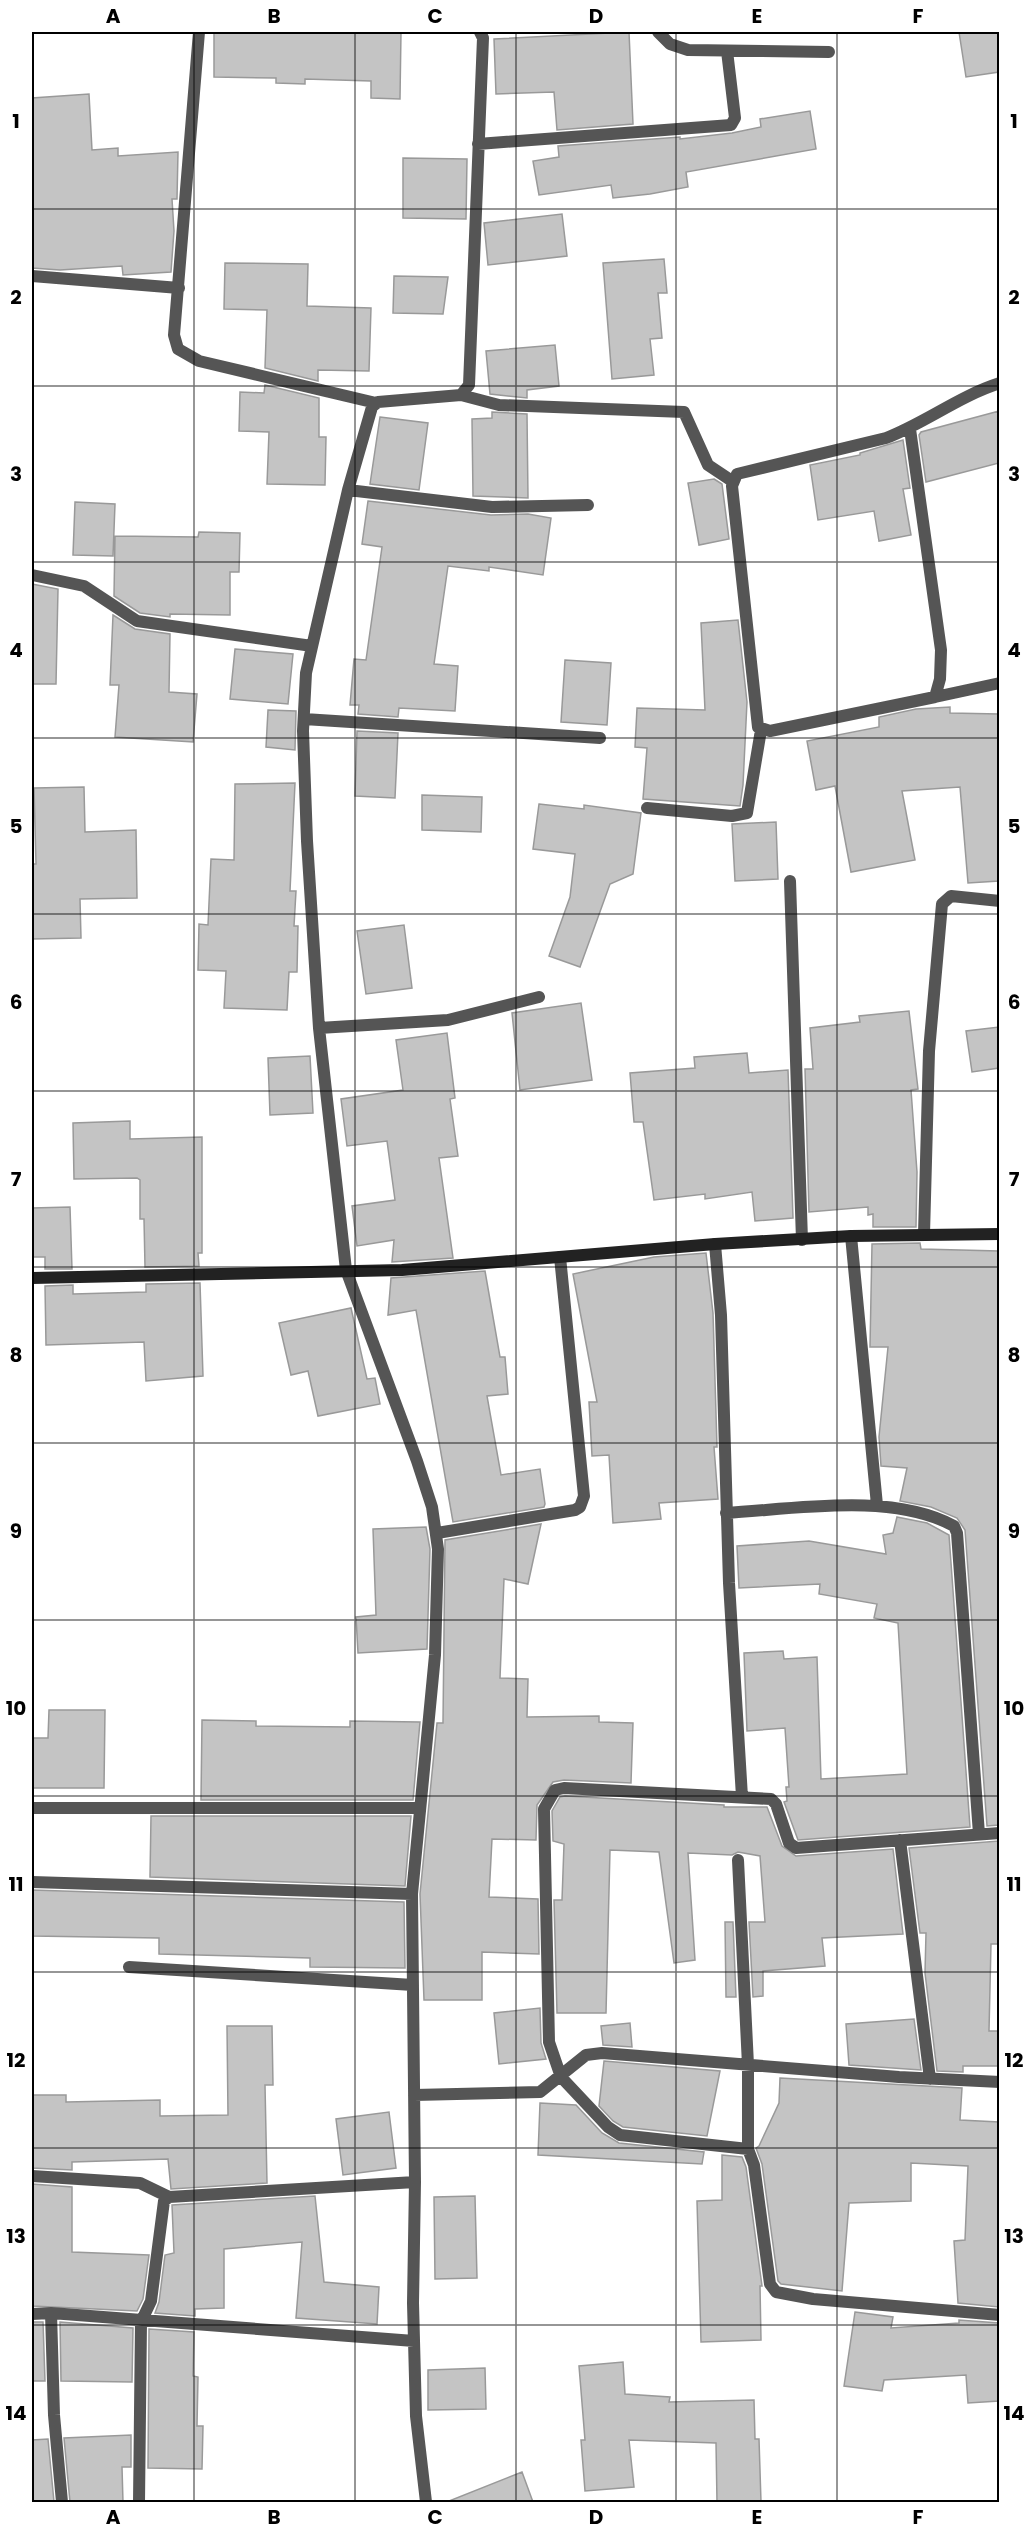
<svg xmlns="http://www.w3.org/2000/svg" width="1031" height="2534" font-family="Poppins,sans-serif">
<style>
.building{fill:#c4c4c4;stroke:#999;stroke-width:1.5}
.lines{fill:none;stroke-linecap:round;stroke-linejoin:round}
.street{stroke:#555;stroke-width:12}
.secondary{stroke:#222;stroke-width:12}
.grid{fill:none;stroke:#000;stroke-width:1.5;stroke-opacity:0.55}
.neatline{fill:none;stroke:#000;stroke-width:2}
.grid-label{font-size:20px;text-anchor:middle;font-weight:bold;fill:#000}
</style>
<rect width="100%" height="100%" fill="#fff"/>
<!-- building -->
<path class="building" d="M 214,32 L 401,32 L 400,99 L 371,98 L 371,81 L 305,79 L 305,84 L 276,83 L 276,78 L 214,77 Z
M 629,32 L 633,124 L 557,130 L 554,92 L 496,94 L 494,39 Z
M 959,32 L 999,32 L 999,72 L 966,77 Z
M 89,94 L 92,150 L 118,148 L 118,156 L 178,152 L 177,199 L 172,199 L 174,231 L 171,272 L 123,275 L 122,266 L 60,270 L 32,268 L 32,98 Z
M 810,111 L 816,149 L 686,172 L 688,187 L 650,194 L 613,198 L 611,185 L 539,195 L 533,161 L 559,157 L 558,146 L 680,137 L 680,139 L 732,133 L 761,127 L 760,119 Z
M 403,158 L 467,159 L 466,219 L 403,218 Z
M 562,214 L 567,256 L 488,265 L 484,223 Z
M 664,259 L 667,293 L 658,293 L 662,338 L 650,339 L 654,375 L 612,379 L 603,263 Z
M 225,263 L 308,264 L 307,306 L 371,308 L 369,371 L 318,370 L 318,381 L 265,368 L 267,310 L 224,309 Z
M 394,276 L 448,277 L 443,314 L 393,313 Z
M 555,345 L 559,386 L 527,390 L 527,398 L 490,394 L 486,351 Z
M 265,385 L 319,398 L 319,437 L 326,437 L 325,485 L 267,484 L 269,432 L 239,431 L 240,392 L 264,393 Z
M 999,411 L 999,463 L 926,482 L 919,435 L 921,432 Z
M 492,412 L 527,414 L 528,498 L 473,496 L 472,419 L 492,418 Z
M 380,417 L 428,423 L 419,490 L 370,484 Z
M 903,440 L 910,488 L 903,489 L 911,535 L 879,541 L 874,511 L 818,520 L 810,465 L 860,455 L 860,453 Z
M 714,479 L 722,484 L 729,539 L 699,545 L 688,483 Z
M 368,501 L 491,515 L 528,514 L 551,518 L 543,575 L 489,567 L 489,571 L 448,566 L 434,664 L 458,666 L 455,711 L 399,708 L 398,717 L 358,714 L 359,705 L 350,705 L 354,659 L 366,660 L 382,547 L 362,544 Z
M 75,502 L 115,504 L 113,556 L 73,555 Z
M 199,532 L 240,533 L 239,572 L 230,572 L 230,615 L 170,614 L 170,617 L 140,613 L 114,596 L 115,536 L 198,537 Z
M 32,584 L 58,589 L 56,684 L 32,684 Z
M 113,615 L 135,629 L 170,634 L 169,692 L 197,694 L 193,742 L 115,737 L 119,685 L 110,685 Z
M 738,620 L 747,702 L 743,785 L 740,806 L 643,799 L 647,748 L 635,747 L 637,708 L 705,710 L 701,623 Z
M 235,649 L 293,654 L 288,704 L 230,699 Z
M 565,660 L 611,663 L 607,725 L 561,722 Z
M 950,707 L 950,713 L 999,714 L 999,881 L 968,883 L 960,787 L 902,791 L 915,860 L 851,872 L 835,786 L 816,790 L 807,741 L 879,727 L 879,717 L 916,709 Z
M 268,710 L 296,711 L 295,750 L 266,747 Z
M 357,731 L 398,733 L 395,798 L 355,796 Z
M 295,783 L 290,891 L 296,891 L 294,926 L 298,926 L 297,972 L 289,972 L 287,1010 L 224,1008 L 226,971 L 198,970 L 199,924 L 208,925 L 211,859 L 234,860 L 235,784 Z
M 84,787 L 85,832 L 136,830 L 137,898 L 80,899 L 81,938 L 32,939 L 32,864 L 36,864 L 34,788 Z
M 422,795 L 482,797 L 481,832 L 422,830 Z
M 539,804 L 584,809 L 584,805 L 641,813 L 633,874 L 610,884 L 580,967 L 549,956 L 570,897 L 575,854 L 533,849 Z
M 776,822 L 778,879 L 735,881 L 732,824 Z
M 404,925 L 412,988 L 366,994 L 357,931 Z
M 581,1003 L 592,1080 L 520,1090 L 512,1013 Z
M 909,1011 L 918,1089 L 911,1090 L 917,1172 L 916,1227 L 873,1227 L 873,1214 L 868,1215 L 868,1207 L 809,1212 L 805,1069 L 813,1069 L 810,1028 L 860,1022 L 859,1016 Z
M 999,1027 L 999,1068 L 972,1072 L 966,1031 Z
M 447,1033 L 455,1098 L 450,1099 L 458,1156 L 439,1158 L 453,1258 L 392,1262 L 394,1240 L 357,1246 L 352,1206 L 395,1200 L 387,1141 L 347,1146 L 341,1099 L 403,1090 L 396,1040 Z
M 747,1053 L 749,1073 L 788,1070 L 793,1218 L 755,1221 L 752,1192 L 705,1199 L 705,1194 L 654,1200 L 643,1122 L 634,1122 L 630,1073 L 695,1068 L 694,1057 Z
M 310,1056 L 313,1113 L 270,1115 L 268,1058 Z
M 130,1121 L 130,1139 L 202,1137 L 202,1253 L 198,1253 L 199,1266 L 145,1267 L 144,1219 L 140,1219 L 140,1180 L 137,1178 L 74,1179 L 73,1123 Z
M 70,1207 L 72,1269 L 45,1269 L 45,1257 L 32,1257 L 32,1208 Z
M 920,1243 L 921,1249 L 999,1251 L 999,1825 L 987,1826 L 965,1530 L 957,1518 L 931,1507 L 900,1501 L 907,1468 L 881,1466 L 879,1437 L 888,1347 L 870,1347 L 872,1244 Z
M 706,1253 L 713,1313 L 717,1447 L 714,1447 L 718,1499 L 659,1503 L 661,1519 L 613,1523 L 609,1455 L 592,1456 L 589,1402 L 597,1402 L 573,1274 L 654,1257 Z
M 485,1271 L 500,1357 L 505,1357 L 508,1394 L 487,1396 L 501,1475 L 540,1469 L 545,1504 L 544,1507 L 453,1522 L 416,1310 L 388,1315 L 391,1278 Z
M 200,1283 L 203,1376 L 146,1381 L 144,1342 L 46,1345 L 45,1286 L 73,1285 L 73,1294 L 146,1292 L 146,1284 Z
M 351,1308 L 367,1379 L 375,1378 L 380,1404 L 318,1416 L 308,1371 L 291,1375 L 279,1323 Z
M 897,1517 L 927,1523 L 949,1535 L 970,1827 L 798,1840 L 784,1802 L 787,1801 L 786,1787 L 789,1787 L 785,1728 L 747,1731 L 744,1653 L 783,1651 L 784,1659 L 817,1657 L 821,1779 L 907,1774 L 898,1623 L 874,1618 L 877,1604 L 819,1594 L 820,1584 L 739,1588 L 737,1546 L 809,1541 L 886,1554 L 883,1535 L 893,1533 Z
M 541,1524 L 528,1584 L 504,1579 L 500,1678 L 528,1679 L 527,1717 L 599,1716 L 599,1722 L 633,1723 L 631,1783 L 564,1780 L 553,1782 L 537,1805 L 536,1840 L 492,1839 L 489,1897 L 538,1899 L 539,1954 L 482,1952 L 482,2000 L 424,2000 L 420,1894 L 437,1723 L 443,1723 L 445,1540 Z
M 426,1527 L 430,1549 L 427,1649 L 358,1653 L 356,1617 L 376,1615 L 373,1529 Z
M 49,1710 L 105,1710 L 104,1788 L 32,1788 L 32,1738 L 48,1738 Z
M 202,1720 L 256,1721 L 256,1726 L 350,1727 L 350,1721 L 420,1722 L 413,1800 L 201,1800 Z
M 565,1796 L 724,1805 L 724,1807 L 767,1807 L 782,1846 L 796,1856 L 893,1849 L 903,1934 L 822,1938 L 825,1966 L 763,1971 L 763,1996 L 753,1997 L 749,1922 L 765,1922 L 760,1856 L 738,1852 L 732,1855 L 688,1853 L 695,1960 L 674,1963 L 659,1852 L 610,1850 L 606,2013 L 557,2013 L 554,1900 L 562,1900 L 564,1844 L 553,1841 L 552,1811 L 560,1797 Z
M 151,1816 L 411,1816 L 405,1886 L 150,1877 Z
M 999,1841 L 999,1944 L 991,1944 L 989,2031 L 999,2031 L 999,2066 L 963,2066 L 963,2072 L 937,2071 L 925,1973 L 926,1933 L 920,1933 L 909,1848 Z
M 32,1890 L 404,1902 L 405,1968 L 310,1967 L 310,1958 L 159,1954 L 159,1938 L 32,1936 Z
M 725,1922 L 733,1922 L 736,1997 L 726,1997 Z
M 540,2008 L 541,2043 L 546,2059 L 499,2064 L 494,2013 Z
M 914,2019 L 921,2070 L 849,2065 L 846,2024 Z
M 630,2023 L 632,2047 L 603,2045 L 601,2026 Z
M 227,2026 L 272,2026 L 273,2085 L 265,2085 L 267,2183 L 171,2189 L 168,2159 L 72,2162 L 72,2170 L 32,2168 L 32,2095 L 66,2095 L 66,2102 L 160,2100 L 160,2116 L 228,2115 Z
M 604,2061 L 720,2071 L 707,2136 L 623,2127 L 613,2121 L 599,2106 Z
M 780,2078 L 962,2088 L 960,2120 L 999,2122 L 999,2307 L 958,2303 L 954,2241 L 965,2240 L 968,2166 L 911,2163 L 911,2201 L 849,2203 L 842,2291 L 781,2284 L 778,2281 L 762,2164 L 756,2148 L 759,2146 L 779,2103 Z
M 540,2103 L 576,2105 L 602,2133 L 619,2143 L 704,2152 L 702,2164 L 538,2155 Z
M 389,2112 L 396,2168 L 343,2175 L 336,2119 Z
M 722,2155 L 742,2157 L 746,2167 L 762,2286 L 760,2286 L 761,2340 L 701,2342 L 697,2201 L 722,2200 Z
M 32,2184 L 72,2187 L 72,2252 L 149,2255 L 143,2299 L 137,2311 L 32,2306 Z
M 315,2196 L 324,2282 L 379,2287 L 377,2324 L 296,2318 L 302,2242 L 224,2249 L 224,2308 L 195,2309 L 195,2316 L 155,2313 L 159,2302 L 165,2255 L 174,2253 L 172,2205 Z
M 475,2196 L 477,2278 L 435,2279 L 434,2197 Z
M 855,2312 L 893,2317 L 891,2328 L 959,2323 L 959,2320 L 999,2323 L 999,2401 L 968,2403 L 966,2375 L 884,2380 L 882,2391 L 844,2386 Z
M 32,2322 L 43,2322 L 45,2381 L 32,2381 Z
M 60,2322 L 133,2328 L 132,2382 L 61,2381 Z
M 149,2329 L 194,2332 L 193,2376 L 198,2377 L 197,2426 L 203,2426 L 202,2469 L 148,2468 Z
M 623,2362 L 625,2394 L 670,2397 L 669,2402 L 754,2400 L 755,2439 L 759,2439 L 761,2502 L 717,2502 L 716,2443 L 629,2440 L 634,2487 L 585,2491 L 581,2440 L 585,2440 L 579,2366 Z
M 485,2368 L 486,2409 L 428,2410 L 428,2370 Z
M 131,2435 L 131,2467 L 122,2467 L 123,2502 L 70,2502 L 64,2438 Z
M 48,2439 L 54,2502 L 32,2502 L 32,2440 Z
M 522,2472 L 533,2502 L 450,2502 L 449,2501 Z"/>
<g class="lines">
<!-- street -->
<path class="street" d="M 199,32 L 174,335 L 178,349 L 199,361 L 376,403
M 658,32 L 670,44 L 688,50 L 829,52
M 478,144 L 731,125 L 735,118 L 727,51
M 32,276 L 179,288
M 461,395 L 499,405 L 684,412 L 708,465 L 732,481
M 910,429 L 941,650 L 940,679 L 935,697 L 770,731 L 758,727 L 732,486 L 737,474 L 886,438 C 925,423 959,396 1000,383
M 348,490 L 492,507 L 588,505
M 32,575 L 84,586 L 137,621 L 312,646
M 935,697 L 1000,683
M 304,719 L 600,738
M 647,808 L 732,816 L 747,813 L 761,730
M 790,881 L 802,1240
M 319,1028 L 448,1020 L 539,997
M 924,1234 L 929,1051 L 942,904 L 951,896 L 1000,901
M 851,1236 L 877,1505
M 715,1244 L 721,1315 L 729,1583 L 742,1797
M 726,1513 C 795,1509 892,1492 954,1526 L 957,1533 L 979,1834
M 437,1533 L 575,1510 L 580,1507 L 584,1496 L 560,1257
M 32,1808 L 419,1808
M 1000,1833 L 796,1848 L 789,1843 L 776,1804 L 771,1799 L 564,1788 L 555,1790 L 544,1809 L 549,2042 L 561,2077 L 608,2127 L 620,2135 L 748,2149 L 754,2165 L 770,2284 L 776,2292 L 813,2299 L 1000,2315
M 900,1840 L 930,2079
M 738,1860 L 748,2065 L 748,2149
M 32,1882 L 412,1894
M 129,1967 L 413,1985
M 414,2095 L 540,2092 L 586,2055 L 602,2053 L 899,2077 L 1000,2082
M 32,2176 L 140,2183 L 169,2197
M 32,2314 L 51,2313
M 62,2502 L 54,2415 L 51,2313 L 414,2341
M 139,2502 L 141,2322 L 151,2301 L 164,2201 L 169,2197 L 415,2182
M 426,2502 L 416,2416 L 413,2303 L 415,2182 L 412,1894 L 435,1655 L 438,1549 L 432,1507 L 417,1461 L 346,1270 L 319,1028 L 307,841 L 303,731 L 306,673 L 348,490 L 372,407 L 378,402 L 461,395 L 469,385 L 483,38 L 480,32"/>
<!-- secondary -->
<path class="secondary" d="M 32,1278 L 402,1270 L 715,1244 L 851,1236 L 1000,1234"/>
</g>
<!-- grid -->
<path class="grid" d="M 194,32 L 194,2502M 355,32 L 355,2502M 516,32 L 516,2502M 676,32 L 676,2502M 837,32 L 837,2502M 32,209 L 1000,209M 32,386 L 1000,386M 32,562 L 1000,562M 32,738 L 1000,738M 32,914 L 1000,914M 32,1091 L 1000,1091M 32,1267 L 1000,1267M 32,1443 L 1000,1443M 32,1620 L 1000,1620M 32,1796 L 1000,1796M 32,1972 L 1000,1972M 32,2148 L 1000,2148M 32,2325 L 1000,2325"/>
<!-- border -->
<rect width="1031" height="2534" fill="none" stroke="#ffffff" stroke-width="66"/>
<rect x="33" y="33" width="965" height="2468" class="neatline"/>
<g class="grid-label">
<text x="113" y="23">A</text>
<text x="274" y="23">B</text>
<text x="435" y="23">C</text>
<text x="596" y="23">D</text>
<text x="757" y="23">E</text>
<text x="918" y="23">F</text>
<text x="16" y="128">1</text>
<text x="1014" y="128">1</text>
<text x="16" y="304">2</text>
<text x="1014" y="304">2</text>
<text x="16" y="481">3</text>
<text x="1014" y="481">3</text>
<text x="16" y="657">4</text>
<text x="1014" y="657">4</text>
<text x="16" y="833">5</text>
<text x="1014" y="833">5</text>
<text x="16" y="1009">6</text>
<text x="1014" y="1009">6</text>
<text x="16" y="1186">7</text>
<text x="1014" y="1186">7</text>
<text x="16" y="1362">8</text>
<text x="1014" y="1362">8</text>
<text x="16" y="1538">9</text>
<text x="1014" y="1538">9</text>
<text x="16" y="1715">10</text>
<text x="1014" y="1715">10</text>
<text x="16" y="1891">11</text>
<text x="1014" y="1891">11</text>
<text x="16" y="2067">12</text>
<text x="1014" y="2067">12</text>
<text x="16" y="2243">13</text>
<text x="1014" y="2243">13</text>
<text x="16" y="2420">14</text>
<text x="1014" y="2420">14</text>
<text x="113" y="2524">A</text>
<text x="274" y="2524">B</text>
<text x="435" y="2524">C</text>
<text x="596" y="2524">D</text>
<text x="757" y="2524">E</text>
<text x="918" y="2524">F</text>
</g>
</svg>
